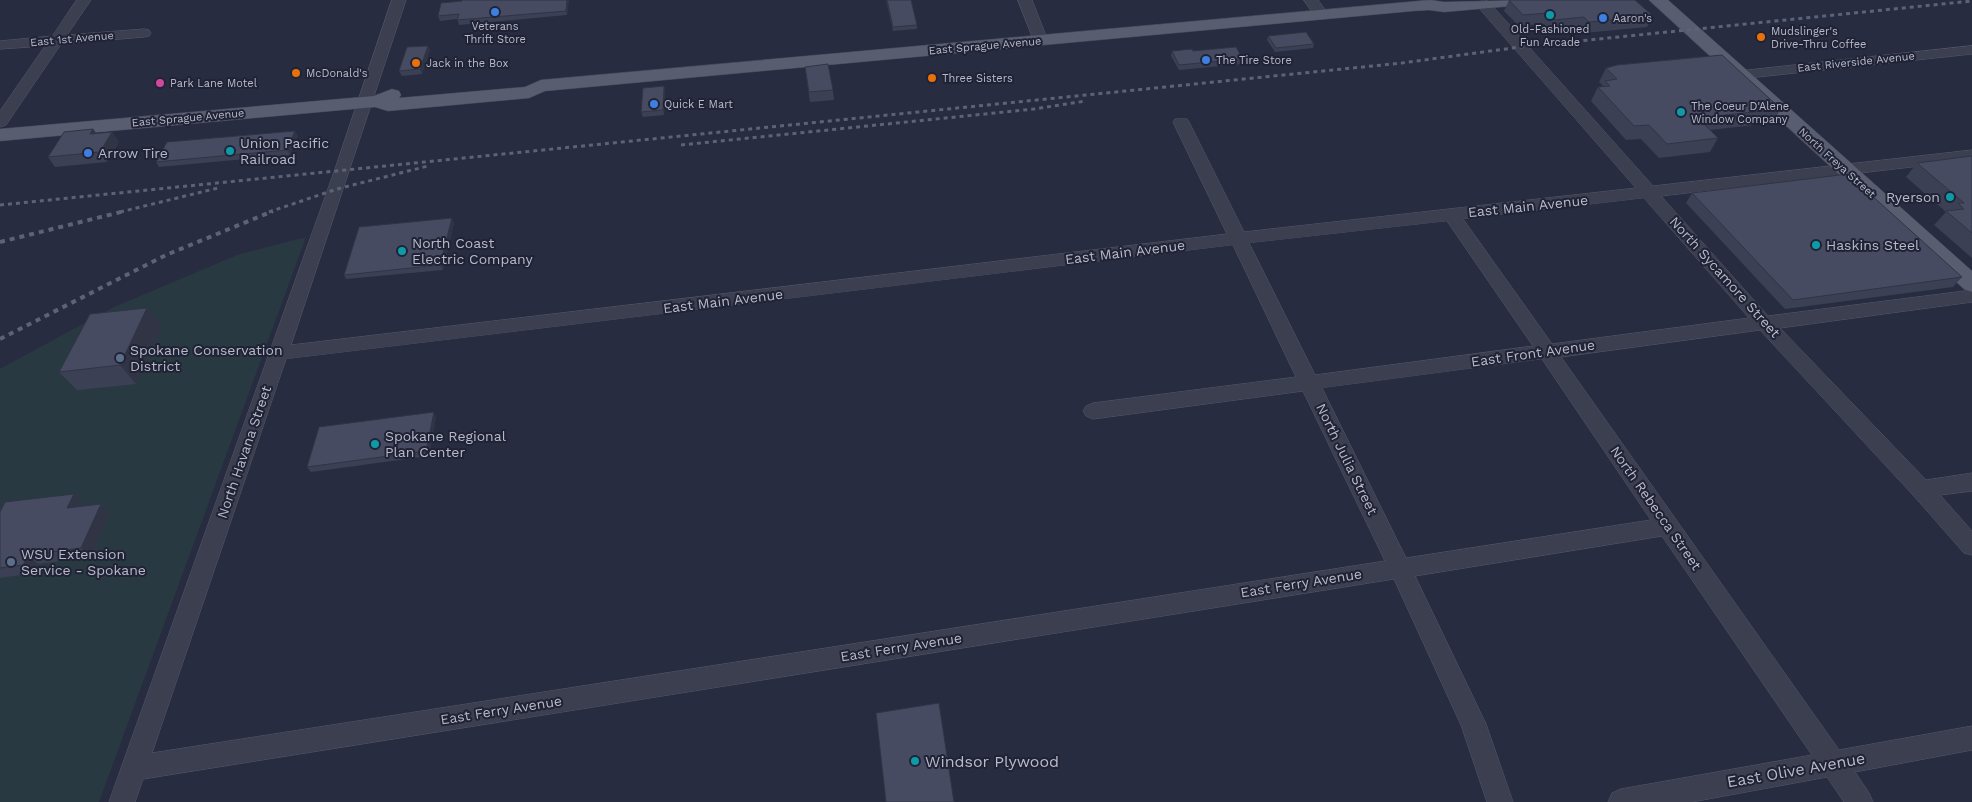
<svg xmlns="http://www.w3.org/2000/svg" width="1972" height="802" font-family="'Work Sans',sans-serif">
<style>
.green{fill:#293941}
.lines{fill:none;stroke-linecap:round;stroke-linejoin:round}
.minor-casing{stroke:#56596a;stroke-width:1}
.major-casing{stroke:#454759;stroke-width:1}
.minor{fill:#3b3f50;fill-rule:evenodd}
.major{fill:#595d70;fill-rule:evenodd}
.rail-far1{stroke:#5d6277;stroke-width:3;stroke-dasharray:4 4;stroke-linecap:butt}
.rail{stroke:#5d6277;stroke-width:4;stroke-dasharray:5 5;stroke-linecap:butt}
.wall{fill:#3c4054}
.shaded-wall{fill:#313445}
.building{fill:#464b62;stroke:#313445}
.shop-dot{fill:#3f7fe0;stroke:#202335;stroke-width:2}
.culture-dot{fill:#0f9aa8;stroke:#202335;stroke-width:2}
.food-dot{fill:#e8710a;stroke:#202335;stroke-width:2}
.hotel-dot{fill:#d1479c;stroke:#202335;stroke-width:2}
.service-dot{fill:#5c6f8a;stroke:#202335;stroke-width:2}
.labels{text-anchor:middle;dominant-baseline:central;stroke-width:4;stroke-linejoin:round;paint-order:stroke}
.far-poi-label{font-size:11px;fill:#b8baca;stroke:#202335;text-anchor:start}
.far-street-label{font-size:11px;fill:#b8baca;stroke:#202335}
.poi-label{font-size:14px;fill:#b8baca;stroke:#202335;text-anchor:start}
.street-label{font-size:14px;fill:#b8baca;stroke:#202335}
.near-poi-label{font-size:16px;fill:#b8baca;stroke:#202335;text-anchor:start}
.near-street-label{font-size:16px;fill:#b8baca;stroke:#202335}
</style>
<rect width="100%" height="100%" fill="#272c40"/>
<!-- green -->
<path class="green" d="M 306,237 L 99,802 L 0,802 L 0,369 L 112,308 L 237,255 Z"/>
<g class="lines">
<defs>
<path id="minor" d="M 77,0 L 91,0 L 67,35 L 144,29 L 149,30 L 151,33 L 149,36 L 144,37 L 61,44 L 6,125 L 0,127 L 0,111 L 45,46 L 0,49 L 0,41 L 52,36 Z
M 392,0 L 406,0 L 291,345 L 1227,234 L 1173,122 L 1175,119 L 1187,119 L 1189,122 L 1244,232 L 1636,188 L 1478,7 L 1476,4 L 1483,0 L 1488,1 L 1653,186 L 1972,150 L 1972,160 L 1661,196 L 1768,316 L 1972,290 L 1972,302 L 1780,328 L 1926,480 L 1972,473 L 1972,491 L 1940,495 L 1972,531 L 1972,555 L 1964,553 L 1913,495 L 1760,330 L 1561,357 L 1839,750 L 1972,726 L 1972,750 L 1855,772 L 1869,793 L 1873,802 L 1844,802 L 1827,777 L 1692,802 L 1608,802 L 1612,793 L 1621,789 L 1812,755 L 1662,536 L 1415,576 L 1486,724 L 1513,802 L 1487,802 L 1461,725 L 1394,579 L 143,779 L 135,802 L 109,802 L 335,169 ZM 1644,198 L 1749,318 L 1552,344 L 1463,219 ZM 1447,221 L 1533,346 L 1315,375 L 1249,243 ZM 1233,245 L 1296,377 L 1093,403 L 1086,406 L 1083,411 L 1086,416 L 1093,419 L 1303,391 L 1385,561 L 152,753 L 286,359 ZM 1542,359 L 1651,520 L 1406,558 L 1322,388 Z
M 1018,0 L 1032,0 L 1048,41 L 1046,44 L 1036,44 L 1034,41 Z
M 1304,0 L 1318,0 L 1329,15 L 1327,18 L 1317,18 Z
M 1972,46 L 1972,54 L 1739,79 L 1734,78 L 1732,75 L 1734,72 L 1739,71 Z"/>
<path id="major" d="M 1430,0 L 1444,2 L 1532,0 L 1529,4 L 1523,5 L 1444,12 L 1429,10 L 1413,11 L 545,91 L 529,98 L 388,111 L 375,107 L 0,141 L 0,129 L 374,96 L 392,89 L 399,91 L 401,95 L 399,98 L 525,87 L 541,80 Z
M 1649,0 L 1668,0 L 1972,271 L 1972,292 L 1964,289 Z"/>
</defs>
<!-- minor casing -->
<use href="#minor" class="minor-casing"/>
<!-- major casing -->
<use href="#major" class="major-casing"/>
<!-- minor -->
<use href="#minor" class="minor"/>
<!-- major -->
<use href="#major" class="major"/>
<!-- rail-far1 -->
<path class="rail-far1" d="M 681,145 L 1034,109 L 1086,101
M 0,205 L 1402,63 L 1520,47 L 1972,1
M 120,212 L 218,188
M 269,212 L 337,189 L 428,166"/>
<!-- rail -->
<path class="rail" d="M 0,242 L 125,211
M 0,339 L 166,255 L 273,211"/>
</g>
<!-- wall -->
<path class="wall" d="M 569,0 L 567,15 L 459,25 L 457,19 L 440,21 L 438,16 Z
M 886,0 L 911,0 L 917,25 L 917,29 L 893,31 Z
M 1509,0 L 1635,0 L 1653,16 L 1647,27 L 1584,33 L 1579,28 L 1550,31 L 1544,24 L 1519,26 L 1504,11 Z
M 1268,36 L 1314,44 L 1313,48 L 1275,52 L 1267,40 Z
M 428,46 L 430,50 L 422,74 L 402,76 L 399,71 Z
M 1172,51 L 1193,51 L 1243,59 L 1242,64 L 1179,70 L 1171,56 Z
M 805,67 L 833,90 L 834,100 L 810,102 Z
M 1606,68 L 1781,109 L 1772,123 L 1710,130 L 1718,138 L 1710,152 L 1659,158 L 1641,139 L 1626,140 L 1591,101 L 1598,87 L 1602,87 L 1603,86 L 1599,82 Z
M 664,86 L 665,91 L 664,115 L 643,117 L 641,112 Z
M 93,129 L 97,134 L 112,132 L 119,142 L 107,162 L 55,167 L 48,157 Z
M 298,136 L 290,155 L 159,167 L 156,162 Z
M 1972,156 L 1972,258 L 1934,225 L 1946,212 L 1906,177 L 1917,163 Z
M 1692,193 L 1962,277 L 1953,287 L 1785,309 L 1686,203 Z
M 454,223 L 443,270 L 346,279 L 344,275 Z
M 147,308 L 162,327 L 136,384 L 77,390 L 59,372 Z
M 436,417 L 429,456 L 311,472 L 307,467 Z
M 83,503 L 82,506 L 101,504 L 110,513 L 91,557 L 38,564 L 34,573 L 0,578 L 0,512 Z"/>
<!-- shaded-wall -->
<path class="shaded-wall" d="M 567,0 L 569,0 L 567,15 L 566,11 Z
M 428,46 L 430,50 L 422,74 L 420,69 Z
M 664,86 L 665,91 L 664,115 L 663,110 Z
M 93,129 L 100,139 L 90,134 Z
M 295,131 L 298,136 L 290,155 L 287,150 Z
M 112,132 L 119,142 L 107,162 L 100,152 Z
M 452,218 L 454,223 L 443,270 L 440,265 Z
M 147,308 L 162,327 L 136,384 L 120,365 Z
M 434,412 L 436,417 L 429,456 L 426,451 Z
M 74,494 L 83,503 L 77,517 L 67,508 Z
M 101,504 L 110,513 L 91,557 L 81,548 Z
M 28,555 L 38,564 L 34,573 L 23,565 Z"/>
<!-- building -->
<path class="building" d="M 462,0 L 567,0 L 566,11 L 457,20 L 459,14 L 438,16 L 441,3 L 462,1 Z
M 887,0 L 911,0 L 917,25 L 893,27 Z
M 1509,0 L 1635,0 L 1653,16 L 1589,22 L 1584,17 L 1554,20 L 1548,13 L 1523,15 Z
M 1306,32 L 1314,44 L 1276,48 L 1268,36 Z
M 428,46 L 420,69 L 399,71 L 407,47 Z
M 1236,47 L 1243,59 L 1179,65 L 1172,51 L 1192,49 L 1193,51 Z
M 1722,55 L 1781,109 L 1698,118 L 1718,138 L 1667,144 L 1649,125 L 1634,126 L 1598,87 L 1610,86 L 1605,81 L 1617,79 L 1606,68 L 1617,65 Z
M 828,64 L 833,90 L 809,92 L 805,67 Z
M 664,86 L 663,110 L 641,112 L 643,88 Z
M 93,129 L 90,134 L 112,132 L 100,152 L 48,157 L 64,132 Z
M 295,131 L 287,150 L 156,162 L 167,142 Z
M 1972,156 L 1972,233 L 1946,211 L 1964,209 L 1958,203 L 1964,203 L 1917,163 Z
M 1848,174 L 1962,277 L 1793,300 L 1692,193 Z
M 452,218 L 440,265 L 344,275 L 359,227 Z
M 147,308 L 120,365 L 59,372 L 90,314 Z
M 434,412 L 426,451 L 307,467 L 319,427 Z
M 74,494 L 67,508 L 101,504 L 81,548 L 28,555 L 23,565 L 0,568 L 0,512 L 5,502 Z
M 939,703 L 954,802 L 886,802 L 876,713 Z"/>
<!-- markers -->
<g class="shop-dot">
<circle cx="495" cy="12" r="5"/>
<circle cx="1603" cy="18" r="5"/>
<circle cx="1206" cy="60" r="5"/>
<circle cx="654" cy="104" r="5"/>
<circle cx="88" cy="153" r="5"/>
</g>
<g class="culture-dot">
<circle cx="1550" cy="15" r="5"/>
<circle cx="1681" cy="112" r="5"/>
<circle cx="230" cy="151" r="5"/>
<circle cx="1950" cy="197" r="5"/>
<circle cx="1816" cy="245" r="5"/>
<circle cx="402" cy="251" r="5"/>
<circle cx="375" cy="444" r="5"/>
<circle cx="915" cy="761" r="5"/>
</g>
<g class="food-dot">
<circle cx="1761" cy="37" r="5"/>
<circle cx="416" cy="63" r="5"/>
<circle cx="296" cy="73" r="5"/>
<circle cx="932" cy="78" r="5"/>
</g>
<circle class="hotel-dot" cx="160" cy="83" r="5"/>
<g class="service-dot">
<circle cx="120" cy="358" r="5"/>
<circle cx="11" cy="562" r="5"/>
</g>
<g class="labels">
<!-- far-poi labels -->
<g class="far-poi-label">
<text x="1613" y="18">Aaron's</text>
<text x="495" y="26" text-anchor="middle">Veterans<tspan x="495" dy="13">Thrift Store</tspan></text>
<text x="1550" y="29" text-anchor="middle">Old-Fashioned<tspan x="1550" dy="13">Fun Arcade</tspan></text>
<text x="1771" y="31">Mudslinger's<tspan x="1771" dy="13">Drive-Thru Coffee</tspan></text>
<text x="1216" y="60">The Tire Store</text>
<text x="426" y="63">Jack in the Box</text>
<text x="306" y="73">McDonald's</text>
<text x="942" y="78">Three Sisters</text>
<text x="170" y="83">Park Lane Motel</text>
<text x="664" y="104">Quick E Mart</text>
<text x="1691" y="106">The Coeur D'Alene<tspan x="1691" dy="13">Window Company</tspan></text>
</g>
<!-- far-street labels -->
<g class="far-street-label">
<text transform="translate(72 39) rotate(-5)">East 1st Avenue</text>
<text transform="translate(985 46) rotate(-5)">East Sprague Avenue</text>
<text transform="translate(1856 62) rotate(-6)">East Riverside Avenue</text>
<text transform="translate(188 118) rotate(-5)">East Sprague Avenue</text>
<text transform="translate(1837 163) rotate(42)">North Freya Street</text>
</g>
<!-- poi labels -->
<g class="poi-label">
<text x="240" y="143">Union Pacific<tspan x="240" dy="16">Railroad</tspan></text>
<text x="98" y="153">Arrow Tire</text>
<text x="1940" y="197" text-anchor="end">Ryerson</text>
<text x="412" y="243">North Coast<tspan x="412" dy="16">Electric Company</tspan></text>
<text x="1826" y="245">Haskins Steel</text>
<text x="130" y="350">Spokane Conservation<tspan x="130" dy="16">District</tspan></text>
<text x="385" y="436">Spokane Regional<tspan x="385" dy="16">Plan Center</tspan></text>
<text x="21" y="554">WSU Extension<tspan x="21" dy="16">Service - Spokane</tspan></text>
</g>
<!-- street labels -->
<g class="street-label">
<text transform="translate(1528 206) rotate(-6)">East Main Avenue</text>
<text transform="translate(1125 252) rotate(-7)">East Main Avenue</text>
<text transform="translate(1725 277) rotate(48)">North Sycamore Street</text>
<text transform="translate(723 301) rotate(-7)">East Main Avenue</text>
<text transform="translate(1533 353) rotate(-8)">East Front Avenue</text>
<text transform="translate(244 452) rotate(-71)">North Havana Street</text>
<text transform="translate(1347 459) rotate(64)">North Julia Street</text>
<text transform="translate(1656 508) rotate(55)">North Rebecca Street</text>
<text transform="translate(1301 583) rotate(-9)">East Ferry Avenue</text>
<text transform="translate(901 647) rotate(-9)">East Ferry Avenue</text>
<text transform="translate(501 710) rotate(-9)">East Ferry Avenue</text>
</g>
<!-- near-poi labels -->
<g class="near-poi-label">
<text x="925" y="761">Windsor Plywood</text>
</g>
<!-- near-street labels -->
<g class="near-street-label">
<text transform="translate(1796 770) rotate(-10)">East Olive Avenue</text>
</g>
</g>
</svg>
